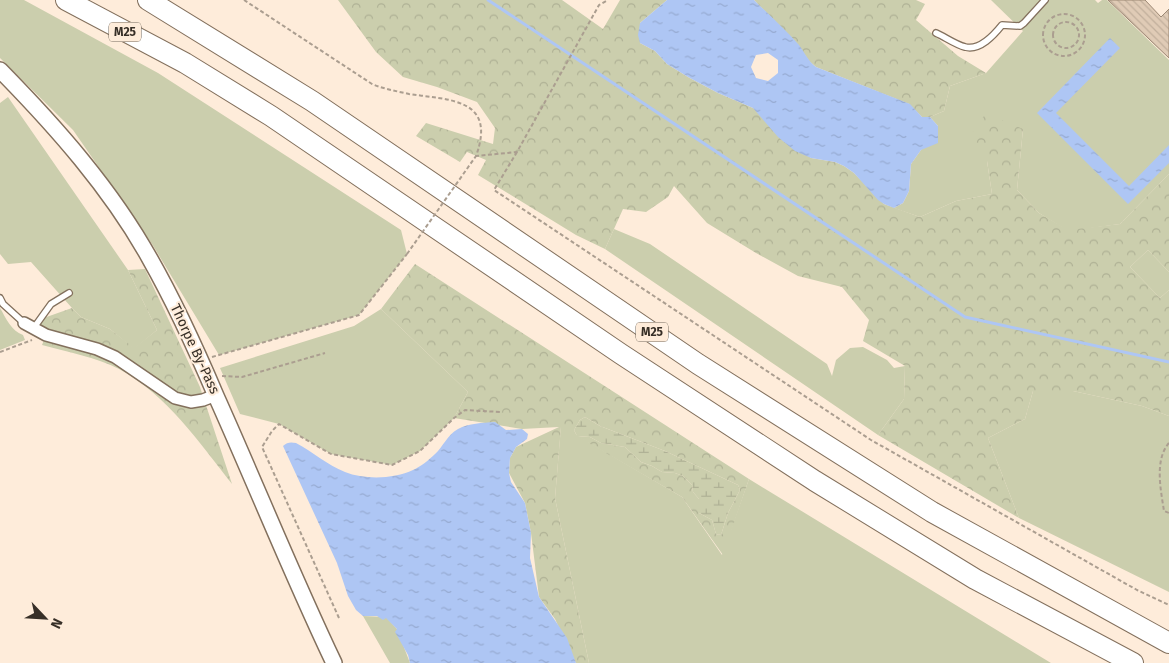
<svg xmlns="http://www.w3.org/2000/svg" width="1169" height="663" font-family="'Fira Sans',sans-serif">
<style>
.green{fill:#cbcead}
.forest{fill:url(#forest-crowns);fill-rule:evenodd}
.wetland{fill:url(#wetland-marsh)}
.water{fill:url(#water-ripples);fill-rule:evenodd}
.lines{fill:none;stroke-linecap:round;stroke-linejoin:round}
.stream{stroke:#aec6f4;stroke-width:3}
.building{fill:url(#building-back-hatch);stroke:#9b8773}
.service-casing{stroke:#83705d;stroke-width:8}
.minor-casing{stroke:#83705d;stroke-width:14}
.secondary-casing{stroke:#83705d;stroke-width:18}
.motorway-casing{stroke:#83705d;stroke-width:22}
.path{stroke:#ab9e90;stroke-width:2;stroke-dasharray:4 2.5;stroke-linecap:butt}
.service{stroke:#fff;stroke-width:5.5}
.minor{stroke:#fff;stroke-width:11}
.secondary{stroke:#fff;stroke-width:15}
.motorway{stroke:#fff;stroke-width:20}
.path-bridge{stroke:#ab9e90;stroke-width:2;stroke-dasharray:4 2.5;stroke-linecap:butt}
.labels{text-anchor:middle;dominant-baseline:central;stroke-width:4;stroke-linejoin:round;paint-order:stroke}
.shield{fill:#feecda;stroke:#73685d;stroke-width:1}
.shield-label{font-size:12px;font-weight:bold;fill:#372f27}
.street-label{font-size:14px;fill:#372f27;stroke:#feecda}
</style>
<defs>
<pattern id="forest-crowns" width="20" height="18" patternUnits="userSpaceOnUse" patternTransform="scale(1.25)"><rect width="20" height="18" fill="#cbcead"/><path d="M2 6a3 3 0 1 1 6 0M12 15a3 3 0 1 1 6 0" fill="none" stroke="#afb195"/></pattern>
<pattern id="wetland-marsh" width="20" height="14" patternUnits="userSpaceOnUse" patternTransform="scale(1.25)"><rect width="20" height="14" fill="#cbcead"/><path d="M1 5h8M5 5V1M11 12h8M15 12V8" fill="none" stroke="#afb195"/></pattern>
<pattern id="water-ripples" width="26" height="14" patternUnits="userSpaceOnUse" patternTransform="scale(1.25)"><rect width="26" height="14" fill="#aec6f4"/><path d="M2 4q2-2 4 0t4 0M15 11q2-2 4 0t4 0" fill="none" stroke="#96aad1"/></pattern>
<pattern id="building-back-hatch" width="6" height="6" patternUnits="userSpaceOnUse" patternTransform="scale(1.25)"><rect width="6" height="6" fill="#e0cbb6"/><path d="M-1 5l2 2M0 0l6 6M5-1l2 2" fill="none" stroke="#c1af9c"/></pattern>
</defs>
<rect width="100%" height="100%" fill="#feecda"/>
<!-- green -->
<path class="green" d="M 0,0 L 24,0 L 158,73 L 401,230 L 407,254 L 359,315 L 219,355 L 152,244 L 73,130 L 0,58 Z
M 991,0 L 1095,0 L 1098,3 L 1102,0 L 1107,0 L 1169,60 L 1169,174 L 1120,224 L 1068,231 L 1039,213 L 1017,190 L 1023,129 L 987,161 L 992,194 L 956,201 L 920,217 L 894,208 L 903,203 L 909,191 L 911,164 L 938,126 L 930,117 L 944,111 L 950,86 L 986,73 L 1023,31 Z
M 8,97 L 128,270 L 157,330 L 134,349 L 110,329 L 81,317 L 72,308 L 31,262 L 8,264 L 0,254 L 0,103 Z
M 614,229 L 650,244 L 827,364 L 832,376 L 836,360 L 850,348 L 863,347 L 887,360 L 894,368 L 905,366 L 904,399 L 878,435 L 605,249 Z
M 1148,250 L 1169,272 L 1169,290 L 1160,298 L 1130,267 Z
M 0,308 C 6,318 11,331 23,335 L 25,340 L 0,350 Z
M 381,309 L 468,392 L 454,418 L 420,451 L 392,465 L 331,454 L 279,424 L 240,414 L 220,368 L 354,326 Z
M 1033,391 L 1073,391 L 1142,406 L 1169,416 L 1169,592 L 1019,518 L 988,438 L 1025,419 Z
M 561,426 L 682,497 L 722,555 L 749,479 L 1051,663 L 589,663 L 555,498 Z
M 363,616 L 386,617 L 397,629 L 410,663 L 390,663 Z"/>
<!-- forest -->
<path class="forest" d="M 338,0 L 562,0 L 603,29 L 620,0 L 667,0 L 640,23 L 640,43 L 655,51 L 667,64 L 688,77 L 718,93 L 753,108 L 811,158 L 835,162 L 844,166 L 854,173 L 884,204 L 920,217 L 956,201 L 992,194 L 987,161 L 965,143 L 986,113 L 1023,129 L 1017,190 L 1039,213 L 1068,230 L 1120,224 L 1169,174 L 1169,272 L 1148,250 L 1130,267 L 1160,298 L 1169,290 L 1169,416 L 1142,406 L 1073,391 L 1033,391 L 1025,419 L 988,438 L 1019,518 L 878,435 L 904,399 L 905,366 L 863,341 L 869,320 L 842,287 L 798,276 L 756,253 L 707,223 L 674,186 L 668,197 L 646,212 L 623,209 L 605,249 L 576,235 L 478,175 L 486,160 L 467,152 L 460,162 L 416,136 L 426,123 L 493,144 L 495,128 L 477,102 L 437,87 L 403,77 L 376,52 Z
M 754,0 L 916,0 L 925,4 L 916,20 L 958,56 L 986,73 L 950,86 L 944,111 L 930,117 L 922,117 L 909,104 L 816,67 L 809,61 L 799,46 Z
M 415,264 L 749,479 L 723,555 L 682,497 L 561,427 L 555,498 L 589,663 L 576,663 L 555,619 L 539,597 L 531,533 L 525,503 L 509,473 L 510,458 L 516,447 L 559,427 L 522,429 L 454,418 L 468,392 L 381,309 ZM 585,417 L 600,426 L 665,451 L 738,485 L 740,490 L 728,513 L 721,535 L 716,534 L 712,520 L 699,513 L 699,499 L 693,492 L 692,485 L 683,476 L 675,473 L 662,472 L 652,466 L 641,462 L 625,447 L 601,443 L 590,437 L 577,436 L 574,430 L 580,420 Z
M 145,269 L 200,387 L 232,484 C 199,442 167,395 119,369 C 96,357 67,352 42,345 L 46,335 L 38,320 L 72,308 L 81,317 L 110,329 L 134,348 L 157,330 L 128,270 Z"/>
<!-- wetland -->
<path class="wetland" d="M 585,417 L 600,426 L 665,451 L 738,485 L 740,490 L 728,513 L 721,535 L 716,534 L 712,520 L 699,513 L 699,499 L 693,492 L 692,485 L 683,476 L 675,473 L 662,472 L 652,466 L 641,462 L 625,447 L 601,443 L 590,437 L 577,436 L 574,430 L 580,420 Z"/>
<!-- water -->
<path class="water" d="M 667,0 L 754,0 C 769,15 785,29 799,45 C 805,53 808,61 816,67 L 910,104 L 922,117 L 930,117 L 938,126 L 938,143 L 921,150 L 911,164 L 909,191 L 903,203 L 894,208 L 884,204 L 878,200 L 854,173 L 844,166 L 835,162 L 811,158 L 795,151 L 778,137 L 753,108 L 718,93 L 688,77 L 667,64 L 655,51 L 640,43 L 638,35 L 640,23 ZM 768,53 L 778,60 L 778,73 L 768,81 L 756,78 L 751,67 L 756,55 Z
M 1110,38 L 1120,48 L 1056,113 L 1129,186 L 1169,145 L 1169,163 L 1128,204 L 1037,113 Z
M 495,422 L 506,430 L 522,429 L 528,434 L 527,439 L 516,447 L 510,458 L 509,473 L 511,482 L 525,503 L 531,533 L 530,558 L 539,597 L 567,638 L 576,663 L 410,663 L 408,655 L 395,632 L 397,629 L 386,618 L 383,620 L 377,616 L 363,616 L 356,610 L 348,596 L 337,563 L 283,446 C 287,442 291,442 296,443 C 313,452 327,465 345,472 C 365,480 394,479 413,470 C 420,467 429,460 435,454 C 443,447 447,435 458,429 C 469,423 482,423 495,422 Z"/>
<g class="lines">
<!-- stream -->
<path class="stream" d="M 488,0 L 965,317 L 1169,362"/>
</g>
<!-- building -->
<path class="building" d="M 1108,0 L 1145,0 L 1161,17 L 1169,9 L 1169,58 Z"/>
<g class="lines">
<defs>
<path id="service" d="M 936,33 C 945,37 956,45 965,47 C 980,51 994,35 1002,25 L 1020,26 L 1024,23 L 1045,0
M 0,298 L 3,304 L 24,323
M 33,329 L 51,304 L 69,293"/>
<path id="minor" d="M 24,323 L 46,335 L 97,349 L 115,357 L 175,398 L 191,402 L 203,400 L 216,395"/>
<path id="secondary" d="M 0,70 C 56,127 111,189 150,259 C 175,303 196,349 216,396 C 256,485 292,575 334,663"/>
<path id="motorway" d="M 66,0 L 185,63 L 271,116 L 621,354 L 815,481 L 975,579 L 1133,663
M 148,0 L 312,101 L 698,364 L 932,512 L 1169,643"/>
</defs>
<!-- service casing -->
<use href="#service" class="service-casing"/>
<!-- minor casing -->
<use href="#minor" class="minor-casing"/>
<!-- secondary casing -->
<use href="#secondary" class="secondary-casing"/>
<!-- motorway casing -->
<use href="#motorway" class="motorway-casing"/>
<!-- path -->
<path class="path" d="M 244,0 L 372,84 C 384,89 396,91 409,94 C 449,100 497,98 476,156 L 517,152 L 599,5 L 608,0
M1043 35a21 21 0 1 1 42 0a21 21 0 1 1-42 0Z
M1053 35a13 13 0 1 1 26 0a13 13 0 1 1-26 0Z
M 517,152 L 494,190 L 871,440 L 1137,590 L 1169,605
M 0,352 L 32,340
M 212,357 L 359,315 L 407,254
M 222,376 L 242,377 L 325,353
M 1169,443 C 1154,460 1161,491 1164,511 L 1169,513
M 339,618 L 262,447 L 272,431 L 279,424 L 331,454 L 392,465 L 420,451 L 454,418 L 465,410 L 500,412"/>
<!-- service -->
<use href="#service" class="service"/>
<!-- minor -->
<use href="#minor" class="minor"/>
<!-- secondary -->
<use href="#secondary" class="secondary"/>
<!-- motorway -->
<use href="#motorway" class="motorway"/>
<!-- path-bridge -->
<path class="path-bridge" d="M 407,254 L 476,156"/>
</g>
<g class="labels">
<!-- shield labels -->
<g class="shield">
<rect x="109" y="22.5" width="32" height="19" rx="4"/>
<rect x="636" y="322.5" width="32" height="19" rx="4"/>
</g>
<g class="shield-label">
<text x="125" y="32">M25</text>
<text x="652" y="332">M25</text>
</g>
<!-- street labels -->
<g class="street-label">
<text transform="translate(195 349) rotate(65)">Thorpe By-Pass</text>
</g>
</g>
<!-- north arrow -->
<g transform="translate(45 618) rotate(115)" stroke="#feecda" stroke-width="4" paint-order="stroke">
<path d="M0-4L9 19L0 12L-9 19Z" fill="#372f27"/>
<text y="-8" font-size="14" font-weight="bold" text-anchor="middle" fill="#372f27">N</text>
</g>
</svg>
